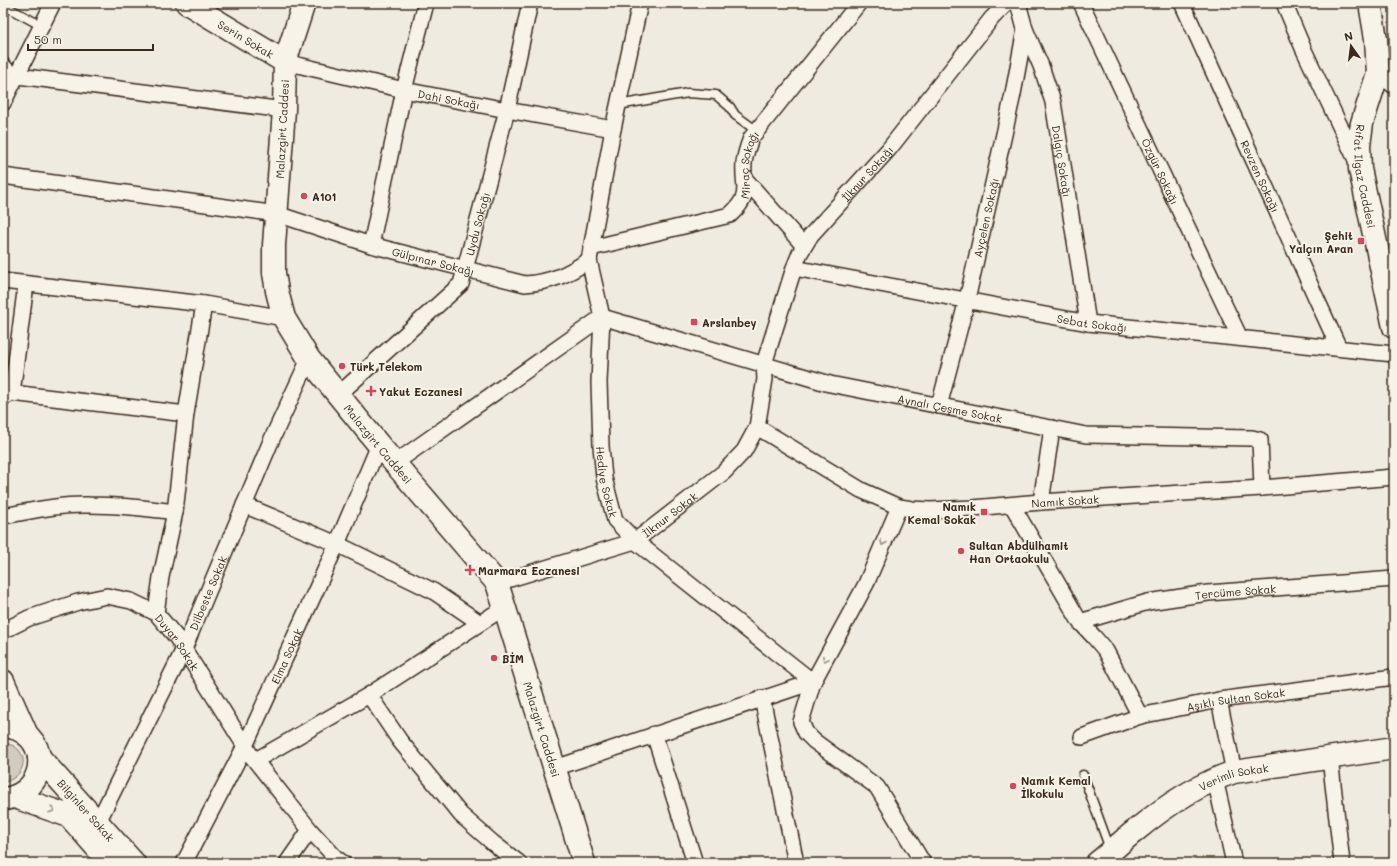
<svg xmlns="http://www.w3.org/2000/svg" width="1397" height="866" font-family="Mali,sans-serif">
<style>
.green{fill:#d1cbc0;stroke:#867a6f}
.lines{fill:none;stroke-linecap:round;stroke-linejoin:round}
.lane-casing{stroke:#3b2a1e;stroke-width:11}
.street-casing{stroke:#3b2a1e;stroke-width:18}
.secondary-casing{stroke:#3b2a1e;stroke-width:25}
.lane{stroke:#f7f3e8;stroke-width:8}
.street{stroke:#f7f3e8;stroke-width:15}
.secondary{stroke:#f7f3e8;stroke-width:22}
.oneway{stroke:#998e83}
.poi-dot{fill:#d1495b;stroke:#f7f3e8;stroke-width:1.5}
.labels{text-anchor:middle;dominant-baseline:central;stroke-width:4;stroke-linejoin:round;paint-order:stroke}
.street-label{font-size:11px;fill:#3b2a1e;stroke:#f7f3e8}
.poi-label{font-size:11px;font-weight:bold;fill:#3b2a1e;stroke:#f7f3e8;text-anchor:start}
</style>
<rect width="100%" height="100%" fill="#efebe0"/>
<filter id="ink" filterUnits="userSpaceOnUse"><feTurbulence type="fractalNoise" baseFrequency=".025" numOctaves="2"/><feDisplacementMap in="SourceGraphic" scale="8" xChannelSelector="R" yChannelSelector="G"/><feConvolveMatrix kernelMatrix="1 2 1 2 8 2 1 2 1" color-interpolation-filters="sRGB"/></filter>
<g filter="url(#ink)">
<!-- green -->
<path class="green" d="M 3,743 C 29,745 30,775 5,782 L 3,782 Z"/>
<g class="lines">
<defs>
<path id="lane" d="M 3,5 L 42,26
M 3,61 L 18,76
M 618,105 L 688,93 L 716,95 L 730,107 L 735,115 L 757,131
M 1083,775 L 1110,849"/>
<g id="street">
<path id="s1" d="M 640,3 L 613,129 L 589,260 L 602,317 L 599,382 L 601,446 L 604,478 L 615,520 L 635,541 L 813,682"/>
<path id="s2" d="M 1018,3 L 1025,29 L 1041,66 L 1053,102 L 1088,323"/>
<path id="s3" d="M 1081,3 L 1240,338"/>
<path id="s4" d="M 1182,3 L 1339,348"/>
<path d="M 1284,3 L 1303,48 L 1357,162"/>
<path id="s5" d="M 285,62 L 404,90 L 507,110 L 613,129"/>
<path d="M 1378,73 L 1394,86"/>
<path d="M 18,76 L 284,110"/>
<path d="M 3,103 L 53,3"/>
<path id="s6" d="M 3,176 L 277,214 L 371,245 L 525,284 C 551,282 567,275 589,260"/>
<path d="M 745,179 L 804,246"/>
<path d="M 371,245 L 404,90 L 426,3"/>
<path id="s7" d="M 591,248 L 730,215 C 753,194 742,188 744,163 C 745,155 748,146 751,138 L 859,3"/>
<path id="s8" d="M 794,268 L 1088,323 L 1394,354"/>
<path d="M 3,281 L 204,304 L 284,318"/>
<path id="s9" d="M 204,304 L 186,414 L 175,512 L 161,577 L 156,613 L 177,638 L 250,754 L 310,830 L 336,858 L 343,863"/>
<path id="s10" d="M 602,317 L 830,384 L 1086,435 L 1252,438 L 1260,440 L 1262,488"/>
<path d="M 12,393 L 186,414"/>
<path id="s11" d="M 338,395 L 461,284 L 507,110 L 530,3"/>
<path d="M 4,397 L 12,393 L 26,284"/>
<path id="s12" d="M 939,406 L 967,300 L 1013,94 L 1025,29"/>
<path id="s13" d="M 757,427 L 861,490 L 899,507 L 912,509 L 930,510 L 973,508 L 1041,502 L 1262,488 L 1394,477"/>
<path d="M 395,463 L 602,317"/>
<path d="M 1041,502 L 1052,428"/>
<path d="M 244,505 L 337,544 L 433,591 L 480,623"/>
<path d="M 1012,505 L 1080,622 L 1094,637 L 1106,651 L 1140,716"/>
<path d="M 899,507 L 866,584 L 813,682 L 801,722 L 806,733 L 814,741 L 877,787 L 923,863"/>
<path d="M 3,516 C 31,511 60,504 89,505 C 118,505 146,508 175,512"/>
<path id="s14" d="M 497,583 L 635,541 L 724,472 L 744,451 L 757,427 L 765,379 L 764,364 L 794,268 L 800,253 L 811,235 L 889,149 L 992,18 L 1007,3"/>
<path id="s15" d="M 1080,622 L 1148,602 L 1208,593 L 1394,579"/>
<path d="M 3,631 L 29,618 L 78,602 L 107,596 L 131,601 L 156,613"/>
<path d="M 369,695 L 400,741 L 461,815 L 493,843 L 519,863"/>
<path d="M 762,698 L 796,863"/>
<path d="M 1219,700 L 1234,772"/>
<path d="M 654,734 L 695,863"/>
<path id="s16" d="M 1082,737 L 1140,716 L 1219,700 L 1394,677"/>
<path d="M 1330,758 L 1342,863"/>
<path d="M 256,760 L 369,695 L 505,607"/>
<path d="M 555,768 L 813,682"/>
<path d="M 1215,779 L 1234,863"/>
<path id="s17" d="M 98,822 L 184,649 L 271,441 L 309,359"/>
<path id="s18" d="M 184,863 L 245,746 L 337,544 L 379,445"/>
<path d="M 287,863 L 310,830"/>
</g>
<g id="secondary">
<path id="s19" d="M 187,3 L 285,62"/>
<path id="s20" d="M 304,3 L 285,62 L 284,110 L 274,245 L 274,273 L 277,291 L 284,318 L 309,359 L 379,445 L 497,583 L 584,863"/>
<path id="s21" d="M 1370,3 L 1376,39 L 1378,73 L 1362,123 L 1359,145 L 1360,169 L 1394,327"/>
<path d="M 3,681 L 27,735"/>
<path d="M 3,726 C 50,729 52,791 5,799"/>
<path id="s22" d="M 39,757 L 134,863"/>
<path d="M 15,797 L 69,816 L 110,863"/>
<path id="s23" d="M 1097,863 C 1110,853 1122,841 1135,831 C 1164,807 1198,784 1234,772 L 1394,748"/>
</g>
</defs>
<!-- lane casing -->
<use href="#lane" class="lane-casing"/>
<!-- street casing -->
<use href="#street" class="street-casing"/>
<!-- secondary casing -->
<use href="#secondary" class="secondary-casing"/>
<!-- lane -->
<use href="#lane" class="lane"/>
<!-- street -->
<use href="#street" class="street"/>
<!-- secondary -->
<use href="#secondary" class="secondary"/>
</g>
<!-- one-way arrows -->
<defs><path id="oneway-chevron" d="M-2-3.5L2.5 0L-2 3.5" fill="none" stroke-width="1.6" stroke-linecap="round" stroke-linejoin="round"/></defs>
<g class="oneway">
<use href="#oneway-chevron" transform="translate(883 543) rotate(113)"/>
<use href="#oneway-chevron" transform="translate(825 659) rotate(118)"/>
<use href="#oneway-chevron" transform="translate(52 810) rotate(19)"/>
</g>
</g>
<!-- markers -->
<g class="poi-dot">
<circle cx="304" cy="196" r="4"/>
<rect x="1357" y="237" width="8" height="8" rx="2"/>
<rect x="690" y="318" width="8" height="8" rx="2"/>
<circle cx="342" cy="366" r="4"/>
<path d="M369 385h4v4h4v4h-4v4h-4v-4h-4v-4h4z"/>
<rect x="980" y="508" width="8" height="8" rx="2"/>
<circle cx="961" cy="551" r="4"/>
<path d="M468 564h4v4h4v4h-4v4h-4v-4h-4v-4h4z"/>
<circle cx="494" cy="658" r="4"/>
<circle cx="1013" cy="786" r="4"/>
</g>
<g class="labels">
<!-- street labels -->
<g class="street-label">
<text stroke="none"><textPath href="#s19" startOffset="69">Serin Sokak</textPath></text>
<text stroke="none"><textPath href="#s5" startOffset="168">Dahi Sokağı</textPath></text>
<text transform="translate(282 129) rotate(-87)">Malazgirt Caddesi</text>
<text stroke="none"><textPath href="#s2" startOffset="165">Dalgıç Sokağı</textPath></text>
<text stroke="none"><textPath href="#s7" startOffset="199">Miraç Sokağı</textPath></text>
<text stroke="none"><textPath href="#s3" startOffset="186">Özgür Sokağı</textPath></text>
<text stroke="none"><textPath href="#s14" startOffset="598">İlknur Sokağı</textPath></text>
<text stroke="none"><textPath href="#s4" startOffset="190">Revzen Sokağı</textPath></text>
<text stroke="none"><textPath href="#s21" startOffset="177">Rıfat Ilgaz Caddesi</textPath></text>
<text stroke="none"><textPath href="#s12" startOffset="194">Ayçelen Sokağı</textPath></text>
<text stroke="none"><textPath href="#s11" startOffset="228">Uydu Sokağı</textPath></text>
<text stroke="none"><textPath href="#s6" startOffset="440">Gülpınar Sokağı</textPath></text>
<text stroke="none"><textPath href="#s8" startOffset="303">Sebat Sokağı</textPath></text>
<text stroke="none"><textPath href="#s10" startOffset="360">Aynalı Çeşme Sokak</textPath></text>
<text stroke="none"><textPath href="#s20" startOffset="477">Malazgirt Caddesi</textPath></text>
<text stroke="none"><textPath href="#s1" startOffset="486">Hediye Sokak</textPath></text>
<text stroke="none"><textPath href="#s13" startOffset="330">Namık Sokak</textPath></text>
<text stroke="none"><textPath href="#s14" startOffset="188">İlknur Sokak</textPath></text>
<text stroke="none"><textPath href="#s17" startOffset="254">Dilbeste Sokak</textPath></text>
<text stroke="none"><textPath href="#s15" startOffset="159">Tercüme Sokak</textPath></text>
<text stroke="none"><textPath href="#s9" startOffset="349">Duyar Sokak</textPath></text>
<text stroke="none"><textPath href="#s18" startOffset="231">Elma Sokak</textPath></text>
<text stroke="none"><textPath href="#s16" startOffset="159">Aşıklı Sultan Sokak</textPath></text>
<text stroke="none"><textPath href="#s20" startOffset="813">Malazgirt Caddesi</textPath></text>
<text stroke="none"><textPath href="#s23" startOffset="164">Verimli Sokak</textPath></text>
<text stroke="none"><textPath href="#s22" startOffset="71">Bilginler Sokak</textPath></text>
</g>
<!-- poi labels -->
<g class="poi-label">
<text x="312" y="196">A101</text>
<text x="1353" y="235" text-anchor="end">Şehit<tspan x="1353" dy="13">Yalçın Aran</tspan></text>
<text x="702" y="322">Arslanbey</text>
<text x="350" y="366">Türk Telekom</text>
<text x="379" y="391">Yakut Eczanesi</text>
<text x="976" y="506" text-anchor="end">Namık<tspan x="976" dy="13">Kemal Sokak</tspan></text>
<text x="969" y="545">Sultan Abdülhamit<tspan x="969" dy="13">Han Ortaokulu</tspan></text>
<text x="478" y="570">Marmara Eczanesi</text>
<text x="502" y="658">BİM</text>
<text x="1021" y="780">Namık Kemal<tspan x="1021" dy="13">İlkokulu</tspan></text>
</g>
</g>
<!-- margin -->
<rect width="1397" height="866" fill="none" stroke="#f7f3e8" stroke-width="16"/>
<rect x="8" y="8" width="1381" height="850" fill="none" stroke="#3b2a1e" stroke-width="1.5" filter="url(#ink)"/>
<!-- north arrow -->
<g transform="translate(1351 46) rotate(346)" stroke="#f7f3e8" stroke-width="3" paint-order="stroke">
<path d="M0-3L7 15L0 10L-7 15Z" fill="#3b2a1e"/>
<text y="-6" font-size="11" font-weight="bold" text-anchor="middle" fill="#3b2a1e">N</text>
</g>
<!-- scale -->
<path d="M28 44v6h125v-6" fill="none" stroke="#3b2a1e" stroke-width="2"/>
<text x="34" y="44" font-size="12" fill="#3b2a1e" stroke="#f7f3e8" stroke-width="3" paint-order="stroke">50 m</text>
</svg>
